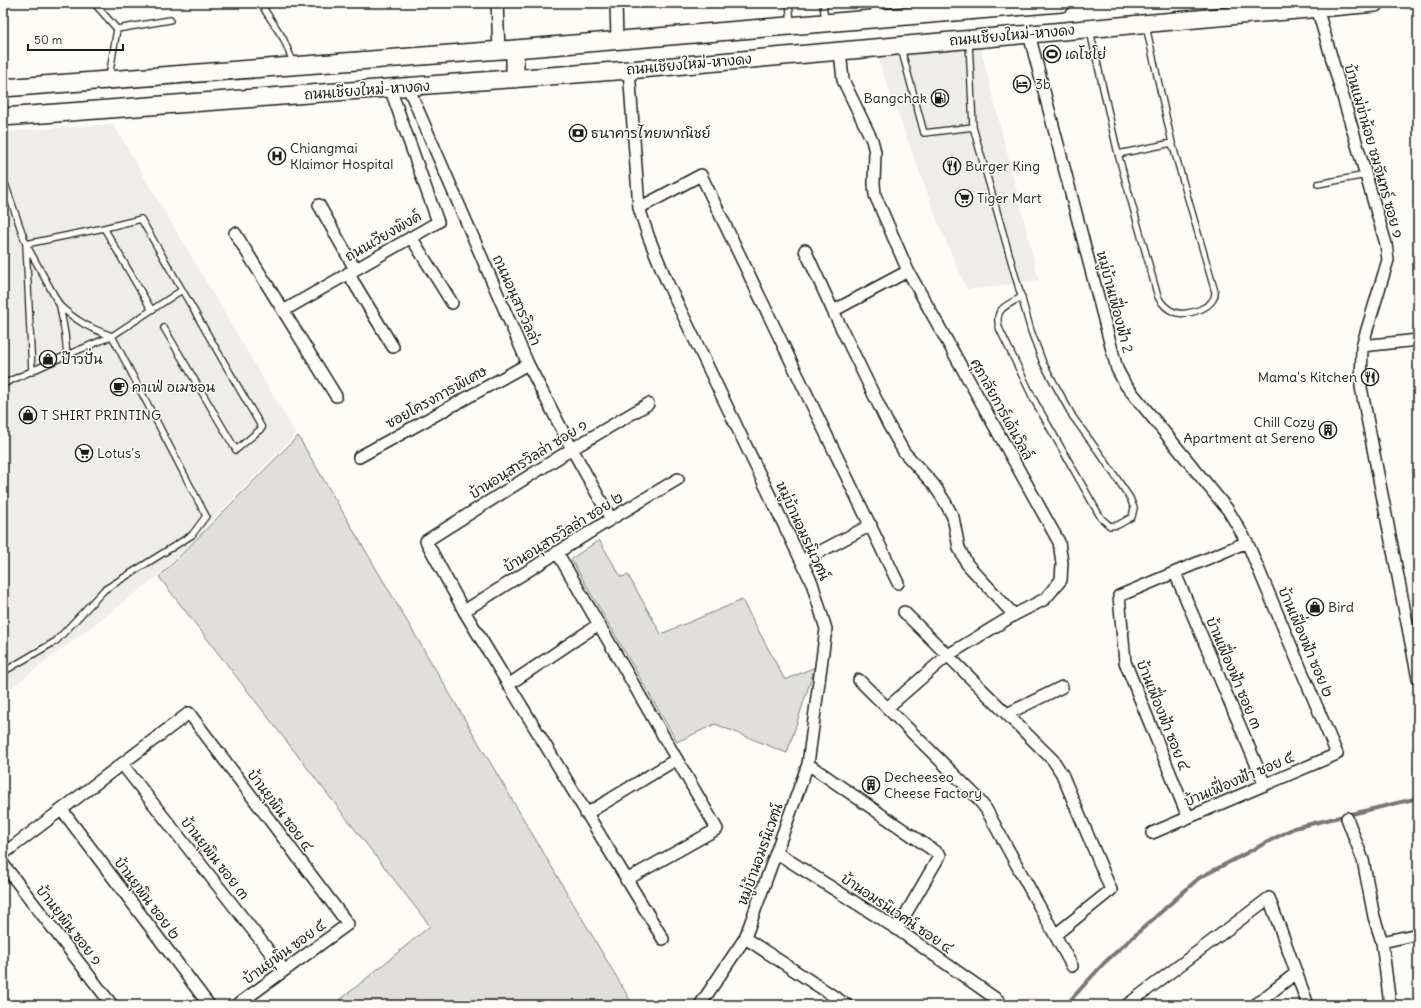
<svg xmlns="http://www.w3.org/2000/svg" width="1421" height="1008" font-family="Delius,'Playpen Sans Thai',sans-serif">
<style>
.built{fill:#eeede9}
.green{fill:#e0dfdb;stroke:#7e7e7c}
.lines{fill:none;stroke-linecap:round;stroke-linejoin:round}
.stream{stroke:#797876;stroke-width:4}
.service-casing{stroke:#1c1c1c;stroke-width:8}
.minor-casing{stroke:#1c1c1c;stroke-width:14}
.primary-casing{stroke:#1c1c1c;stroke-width:20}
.service{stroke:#fdfcf7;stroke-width:5.5}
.minor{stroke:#fdfcf7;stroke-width:11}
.primary{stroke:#fdfcf7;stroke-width:17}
.labels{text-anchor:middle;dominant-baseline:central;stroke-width:3;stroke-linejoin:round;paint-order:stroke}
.street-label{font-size:14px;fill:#1c1c1c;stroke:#fdfcf7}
.poi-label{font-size:14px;fill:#1c1c1c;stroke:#fdfcf7;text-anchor:start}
</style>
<rect width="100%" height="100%" fill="#fdfcf7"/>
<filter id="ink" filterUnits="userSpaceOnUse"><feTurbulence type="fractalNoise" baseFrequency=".025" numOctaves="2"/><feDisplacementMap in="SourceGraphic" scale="8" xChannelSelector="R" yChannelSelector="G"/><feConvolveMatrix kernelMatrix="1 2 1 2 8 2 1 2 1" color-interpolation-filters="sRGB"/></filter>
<g filter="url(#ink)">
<!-- built -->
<path class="built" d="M 980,45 L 1039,280 L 967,290 L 939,225 L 876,54 Z
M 113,124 L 296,434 L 158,576 L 3,694 L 3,132 Z"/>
<!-- green -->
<path class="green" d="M 1054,45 L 1058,61 L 1051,61 L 1047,47 Z
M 298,436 L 633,1005 L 334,1005 L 430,926 L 159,577 Z
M 599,540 L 621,577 L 628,575 L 661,634 L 742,600 L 785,680 L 815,667 L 787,753 L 715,724 L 677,742 L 571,559 Z"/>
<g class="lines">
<!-- stream -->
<path class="stream" d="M 1066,1005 L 1104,963 L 1199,878 L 1294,828 L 1418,798"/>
<defs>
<path id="service" d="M 94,3 L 117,29
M 261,3 L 266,12 L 283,38 L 294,64
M 789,3 L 791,23
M 823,3 L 825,21
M 1090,31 L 1118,154 L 1158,297 C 1162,304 1166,309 1174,312 C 1186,317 1216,308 1215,292 L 1172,143
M 901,48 L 924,133 L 973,127 L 969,42
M 109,77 L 117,29 L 170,20
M 973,127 L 1031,331 L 1043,363 L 1073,417 L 1103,458 L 1130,498 L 1134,508 L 1132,517 L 1118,525 L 1110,526 L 1101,518 L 1034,400 L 1000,330 C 992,309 1007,305 1022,297
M 1118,154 L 1172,143 L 1146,26
M 3,178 L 26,244 L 60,306 L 65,334 L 67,355 L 3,384
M 1318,184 L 1366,175
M 104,228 L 151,309
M 67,355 L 112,336 L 182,290
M 32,372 L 26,244 L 104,228 L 141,219 L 262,428 L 236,450 L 164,328
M 3,672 L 56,641 L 104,590 L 192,535 L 206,516 L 112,336 C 89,328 78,322 60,306"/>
<path id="minor" d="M 497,3 L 499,50
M 616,3 L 617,40
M 876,3 L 878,18
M 1317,8 L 1386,244 L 1388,260 L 1362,346 L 1361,387 L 1418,679
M 1029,34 L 1117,369 L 1125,384 L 1228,510 L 1247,542 L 1337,754 L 1152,833
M 840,51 L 843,80 L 872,140 L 875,152 L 874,183 L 875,195 L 908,271 L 1059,542 L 1062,563 L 1061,580 L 1045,599 L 1014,615 L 948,655 L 887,708
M 629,70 L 639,208 L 649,238 L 667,282 L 812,583 L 826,629 L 808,764 L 745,938 L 700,1005
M 408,87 L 528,364 L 572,449 L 611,519
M 319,205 L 355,269
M 639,208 L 701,175 L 898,583
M 235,233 L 336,396
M 411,237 L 452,303
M 805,250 L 833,311 L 888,424 L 904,452 L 934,485 L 945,502 L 953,517 L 959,548 L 967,564 L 1014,615
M 348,273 L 393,347
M 283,311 L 438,222 L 390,88
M 833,311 L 908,271
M 1362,346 L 1418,340
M 648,404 L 572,449 L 426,541 L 464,611 L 663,939
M 359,457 L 528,364
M 557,552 L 717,829 L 626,880
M 802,561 L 871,525
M 1175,573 L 1265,785
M 464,611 L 611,519 L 678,479
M 904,612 L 1053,760 L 1062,774 L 1111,890 L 1055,935
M 859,680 L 974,794 L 986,809 L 1072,966
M 508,685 L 599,624
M 1007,714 L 1062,687
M 122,764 L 284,970
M 808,764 L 940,855 L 897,929
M 62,810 L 209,1005
M 586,814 L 677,759
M 1188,817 L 1125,662 L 1119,596 L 1247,542
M 1347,818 L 1363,860 L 1374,917 L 1382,942 L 1390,1005
M 777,853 L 897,929 L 999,1001 L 996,1005
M 3,854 L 189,713 L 348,924 L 237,1005
M 3,864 L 112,1005
M 745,938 L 847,1005
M 1382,942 L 1418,934
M 1127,1005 L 1269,898 L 1308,1005
M 1255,1005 L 1296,973"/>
<path id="primary" d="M 515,49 L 515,79
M 3,88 L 515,49 L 1061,3
M 3,117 L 629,70 L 1375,3"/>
</defs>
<!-- service casing -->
<use href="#service" class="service-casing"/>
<!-- minor casing -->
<use href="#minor" class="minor-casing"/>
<!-- primary casing -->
<use href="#primary" class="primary-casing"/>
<!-- service -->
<use href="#service" class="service"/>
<!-- minor -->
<use href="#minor" class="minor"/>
<!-- primary -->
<use href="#primary" class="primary"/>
</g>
</g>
<!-- icons -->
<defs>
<symbol id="stadium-ring" viewBox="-11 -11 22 22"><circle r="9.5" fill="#fdfcf7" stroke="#1c1c1c" stroke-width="1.5"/><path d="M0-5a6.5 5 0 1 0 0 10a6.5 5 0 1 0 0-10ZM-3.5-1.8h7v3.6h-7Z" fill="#1c1c1c"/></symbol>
<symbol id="hotel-ring" viewBox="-11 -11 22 22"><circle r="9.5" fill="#fdfcf7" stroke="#1c1c1c" stroke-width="1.5"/><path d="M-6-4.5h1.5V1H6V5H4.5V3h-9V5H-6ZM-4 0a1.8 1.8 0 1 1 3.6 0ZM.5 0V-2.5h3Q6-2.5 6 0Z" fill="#1c1c1c"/></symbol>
<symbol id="fuel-ring" viewBox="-11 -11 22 22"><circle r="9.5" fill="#fdfcf7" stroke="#1c1c1c" stroke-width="1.5"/><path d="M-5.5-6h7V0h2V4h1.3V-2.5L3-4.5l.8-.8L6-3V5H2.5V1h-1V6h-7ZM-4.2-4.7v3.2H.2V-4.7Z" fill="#1c1c1c"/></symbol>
<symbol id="bank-ring" viewBox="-11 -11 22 22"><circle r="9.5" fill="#fdfcf7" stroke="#1c1c1c" stroke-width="1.5"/><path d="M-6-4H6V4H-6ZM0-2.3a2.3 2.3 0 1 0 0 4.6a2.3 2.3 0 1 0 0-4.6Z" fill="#1c1c1c"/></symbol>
<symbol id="hospital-ring" viewBox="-11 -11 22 22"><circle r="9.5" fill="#fdfcf7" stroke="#1c1c1c" stroke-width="1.5"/><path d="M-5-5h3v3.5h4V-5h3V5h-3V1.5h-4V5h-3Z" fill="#1c1c1c"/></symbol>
<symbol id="restaurant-ring" viewBox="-11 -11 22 22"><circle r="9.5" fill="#fdfcf7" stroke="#1c1c1c" stroke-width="1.5"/><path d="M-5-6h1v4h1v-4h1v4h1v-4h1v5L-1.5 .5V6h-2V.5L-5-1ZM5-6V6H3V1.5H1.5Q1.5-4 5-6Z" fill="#1c1c1c"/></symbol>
<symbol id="supermarket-ring" viewBox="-11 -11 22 22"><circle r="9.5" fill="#fdfcf7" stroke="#1c1c1c" stroke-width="1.5"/><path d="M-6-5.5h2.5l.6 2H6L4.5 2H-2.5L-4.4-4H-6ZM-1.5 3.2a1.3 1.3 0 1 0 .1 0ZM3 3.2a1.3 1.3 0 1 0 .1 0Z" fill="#1c1c1c"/></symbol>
<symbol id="shop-ring" viewBox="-11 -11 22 22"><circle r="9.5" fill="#fdfcf7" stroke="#1c1c1c" stroke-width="1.5"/><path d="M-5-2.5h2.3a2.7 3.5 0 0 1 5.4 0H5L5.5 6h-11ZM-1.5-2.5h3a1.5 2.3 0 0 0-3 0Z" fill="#1c1c1c"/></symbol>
<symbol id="cafe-ring" viewBox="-11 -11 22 22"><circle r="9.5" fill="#fdfcf7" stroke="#1c1c1c" stroke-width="1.5"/><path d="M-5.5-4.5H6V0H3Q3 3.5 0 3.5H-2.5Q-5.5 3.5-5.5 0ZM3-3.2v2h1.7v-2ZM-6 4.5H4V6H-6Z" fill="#1c1c1c"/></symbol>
<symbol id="building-ring" viewBox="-11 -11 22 22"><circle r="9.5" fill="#fdfcf7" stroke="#1c1c1c" stroke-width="1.5"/><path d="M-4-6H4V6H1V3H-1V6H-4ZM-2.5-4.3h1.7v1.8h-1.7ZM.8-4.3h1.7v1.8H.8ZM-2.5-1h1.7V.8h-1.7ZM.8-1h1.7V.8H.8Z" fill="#1c1c1c"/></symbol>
</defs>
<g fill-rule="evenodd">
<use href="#stadium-ring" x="1042" y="44" width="20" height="20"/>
<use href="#hotel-ring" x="1012" y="74" width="20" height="20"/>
<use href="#fuel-ring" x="930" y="88" width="20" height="20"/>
<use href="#bank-ring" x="568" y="123" width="20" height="20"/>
<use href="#hospital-ring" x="267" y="146" width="20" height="20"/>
<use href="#restaurant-ring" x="942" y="156" width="20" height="20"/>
<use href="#supermarket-ring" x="954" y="188" width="20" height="20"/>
<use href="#shop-ring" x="38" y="349" width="20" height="20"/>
<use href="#restaurant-ring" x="1360" y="367" width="20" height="20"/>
<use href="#cafe-ring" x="109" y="377" width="20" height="20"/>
<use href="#shop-ring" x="18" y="405" width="20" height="20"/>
<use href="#building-ring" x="1318" y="420" width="20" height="20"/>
<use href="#supermarket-ring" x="74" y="443" width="20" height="20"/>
<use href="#shop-ring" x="1305" y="597" width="20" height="20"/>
<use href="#building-ring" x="861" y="775" width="20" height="20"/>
</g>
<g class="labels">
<!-- street labels -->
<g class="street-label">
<text transform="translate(1012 35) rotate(-5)">ถนนเชียงใหม่-หางดง</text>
<text transform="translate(689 64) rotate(-5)">ถนนเชียงใหม่-หางดง</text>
<text transform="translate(367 90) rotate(-4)">ถนนเชียงใหม่-หางดง</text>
<text transform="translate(1374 151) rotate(74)">บ้านแม่ข่าน้อย ชมจันทร์ ซอย ๑</text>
<text transform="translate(383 236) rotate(-30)">ถนนเวียงพิงค์</text>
<text transform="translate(517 300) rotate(66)">ถนนอนุสารวิลล่า</text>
<text transform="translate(1115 302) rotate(75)">หมู่บ้านเฟื่องฟ้า 2</text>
<text transform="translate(436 397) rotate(-29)">ซอยโครงการพิเศษ</text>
<text transform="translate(1002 409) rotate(61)">ศุภาลัยการ์เด้นวิลล์</text>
<text transform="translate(528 459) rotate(-32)">บ้านอนุสารวิลล่า ซอย ๑</text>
<text transform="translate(803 531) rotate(65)">หมู่บ้านอมรนิเวศน์</text>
<text transform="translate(563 532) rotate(-32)">บ้านอนุสารวิลล่า ซอย ๒</text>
<text transform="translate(1306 642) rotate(67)">บ้านเฟื่องฟ้า ซอย ๒</text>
<text transform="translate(1234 673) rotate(67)">บ้านเฟื่องฟ้า ซอย ๓</text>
<text transform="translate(1163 715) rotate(68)">บ้านเฟื่องฟ้า ซอย ๔</text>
<text transform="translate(1239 779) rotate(-23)">บ้านเฟื่องฟ้า ซอย ๕</text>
<text transform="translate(280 810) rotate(53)">บ้านยุพิน ซอย ๔</text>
<text transform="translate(760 854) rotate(-70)">หมู่บ้านอมรนิเวศน์</text>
<text transform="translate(215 858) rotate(52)">บ้านยุพิน ซอย ๓</text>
<text transform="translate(147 898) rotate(53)">บ้านยุพิน ซอย ๒</text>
<text transform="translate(897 913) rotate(34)">บ้านอมรนิเวศน์ ซอย ๔</text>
<text transform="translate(69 925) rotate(52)">บ้านยุพิน ซอย ๑</text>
<text transform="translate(284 952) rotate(-36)">บ้านยุพิน ซอย ๕</text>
</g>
<!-- poi labels -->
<g class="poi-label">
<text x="1065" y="54">เดโชโย่</text>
<text x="1035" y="84">3b</text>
<text x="927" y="98" text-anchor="end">Bangchak</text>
<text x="591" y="133">ธนาคารไทยพาณิชย์</text>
<text x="290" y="148">Chiangmai<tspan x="290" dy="16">Klaimor Hospital</tspan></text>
<text x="965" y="166">Burger King</text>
<text x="977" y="198">Tiger Mart</text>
<text x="61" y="359">ป๊าวปั่น</text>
<text x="1357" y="377" text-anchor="end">Mama's Kitchen</text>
<text x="132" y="387">คาเฟ่ อเมซอน</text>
<text x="41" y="415">T SHIRT PRINTING</text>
<text x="1315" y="422" text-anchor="end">Chill Cozy<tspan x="1315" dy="16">Apartment at Sereno</tspan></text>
<text x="97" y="453">Lotus's</text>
<text x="1328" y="607">Bird</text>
<text x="884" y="777">Decheeseo<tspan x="884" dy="16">Cheese Factory</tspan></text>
</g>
</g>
<!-- margin -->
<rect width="1421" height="1008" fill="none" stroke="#fdfcf7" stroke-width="16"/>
<rect x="8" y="8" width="1405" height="992" fill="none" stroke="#1c1c1c" stroke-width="1.5" filter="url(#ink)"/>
<!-- scale -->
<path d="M28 44v6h95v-6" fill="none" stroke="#1c1c1c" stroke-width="2"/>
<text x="34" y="44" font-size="12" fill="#1c1c1c" stroke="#fdfcf7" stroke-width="3" paint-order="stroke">50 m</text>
</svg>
